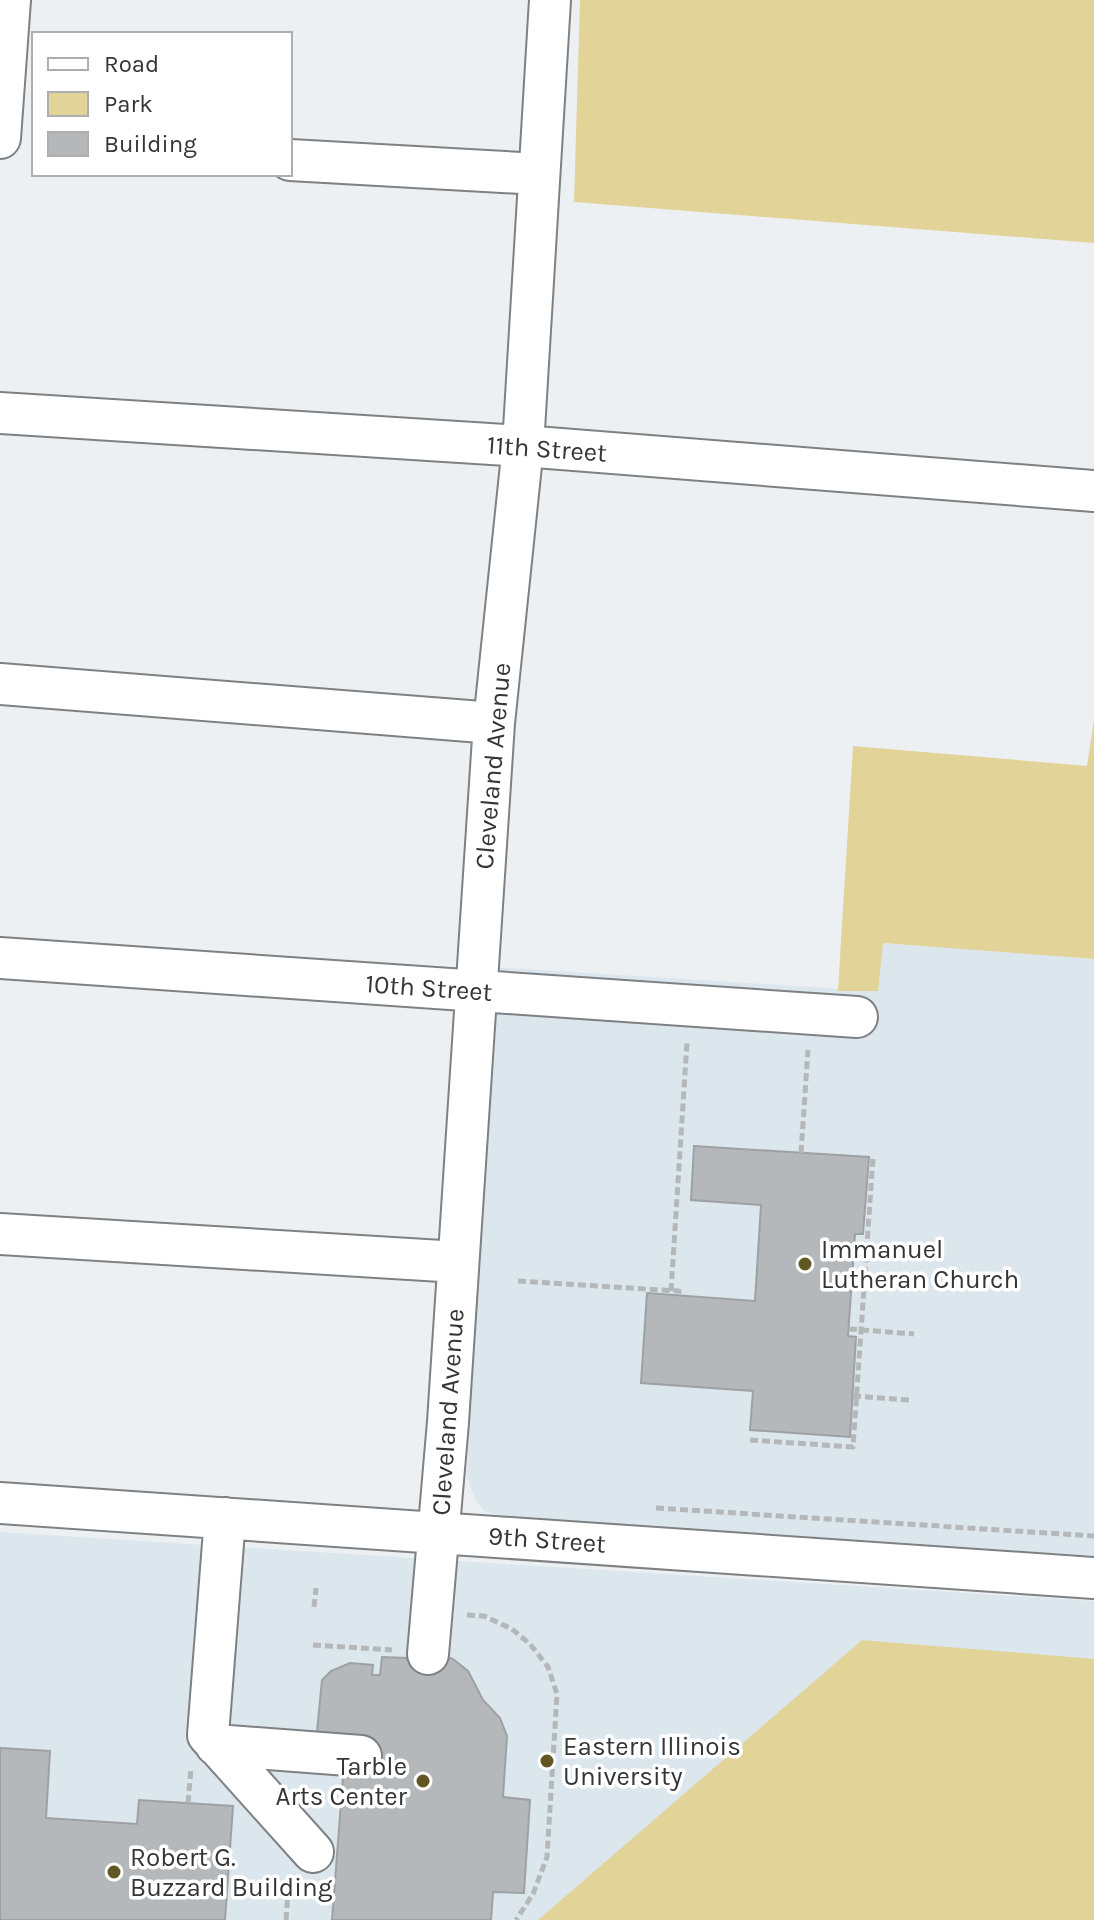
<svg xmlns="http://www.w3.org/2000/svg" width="1094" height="1920" font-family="Karla,sans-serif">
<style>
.built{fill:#dce6ed}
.green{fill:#e2d398}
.building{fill:#b5b8bb;stroke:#9ea1a3;stroke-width:2}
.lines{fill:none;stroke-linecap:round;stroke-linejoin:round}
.minor-casing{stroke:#7e8183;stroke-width:44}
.path{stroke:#b5b8b9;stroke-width:5;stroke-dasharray:8 4;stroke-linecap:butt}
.minor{stroke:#fff;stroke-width:40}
.poi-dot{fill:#625623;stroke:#fff;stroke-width:3}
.labels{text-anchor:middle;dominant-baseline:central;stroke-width:7;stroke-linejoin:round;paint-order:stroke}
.street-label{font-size:26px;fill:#343536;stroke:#fff}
.poi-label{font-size:26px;fill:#343536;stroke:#fff;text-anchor:start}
</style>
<rect width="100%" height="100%" fill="#edf0f2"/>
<!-- built -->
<path class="built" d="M 882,943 L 1094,959 L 1094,1556 L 501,1516 L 484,1511 L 476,1501 L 467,1477 L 474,1264 L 492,967 L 878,991 Z
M 0,1532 L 1094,1601 L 1094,1920 L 0,1920 Z"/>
<!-- green -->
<path class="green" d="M 580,0 L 1094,0 L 1094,243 L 574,202 Z
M 1094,720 L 1094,959 L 883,943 L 878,991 L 838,991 L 853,746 L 1087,766 Z
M 862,1640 L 1094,1659 L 1094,1920 L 538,1920 Z"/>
<!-- building -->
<path class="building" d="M 694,1146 L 869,1157 L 863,1234 L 855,1234 L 848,1336 L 856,1337 L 850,1437 L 750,1430 L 753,1391 L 641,1383 L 647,1293 L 755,1301 L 761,1205 L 691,1200 Z
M 420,1654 L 443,1655 L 453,1659 L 468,1671 L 483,1700 L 500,1718 L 507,1736 L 503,1797 L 530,1800 L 524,1893 L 493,1892 L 491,1920 L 332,1920 L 344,1764 L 316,1742 L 322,1680 L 331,1671 L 350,1663 L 373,1665 L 372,1675 L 380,1675 L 382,1657 L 409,1658 Z
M 0,1748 L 50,1751 L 46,1818 L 137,1824 L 139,1800 L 233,1806 L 225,1920 L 0,1920 Z"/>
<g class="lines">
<defs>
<path id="minor" d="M 0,138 L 10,0
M 290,160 L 539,174
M 0,413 L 523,446 L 1094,491
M 0,684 L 494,723
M 0,958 L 857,1017
M 0,1234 L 458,1262
M 0,1503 L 1094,1578
M 225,1518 L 208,1735 L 313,1852
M 428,1654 L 448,1422 L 494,723 L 523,446 L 550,0
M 216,1745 L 361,1756"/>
</defs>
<!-- minor casing -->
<use href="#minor" class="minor-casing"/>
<!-- path -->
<path class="path" d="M 801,1153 L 808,1050
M 518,1281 L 679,1291 L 679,1296
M 671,1291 L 687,1042
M 849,1329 L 914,1334
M 853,1396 L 909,1400
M 750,1440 L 853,1447 L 873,1158
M 656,1508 L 1094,1536
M 314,1607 L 316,1588
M 467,1615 L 484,1616 L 512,1629 L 530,1644 L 548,1667 L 557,1694 L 547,1857 L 533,1894 L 516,1920
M 313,1645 L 392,1650
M 188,1803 L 191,1768
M 286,1920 L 289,1879"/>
<!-- minor -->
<use href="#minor" class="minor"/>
</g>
<!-- markers -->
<g class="poi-dot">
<circle cx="805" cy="1264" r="8"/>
<circle cx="547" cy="1761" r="8"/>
<circle cx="423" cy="1781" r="8"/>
<circle cx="114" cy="1872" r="8"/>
</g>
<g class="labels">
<!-- street labels -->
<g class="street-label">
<text transform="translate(547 449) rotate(4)">11th Street</text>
<text transform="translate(493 766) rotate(-85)">Cleveland Avenue</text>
<text transform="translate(429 988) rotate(4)">10th Street</text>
<text transform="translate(448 1412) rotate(-86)">Cleveland Avenue</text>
<text transform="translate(547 1540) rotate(4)">9th Street</text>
</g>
<!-- poi labels -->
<g class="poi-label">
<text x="821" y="1249">Immanuel<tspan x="821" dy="30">Lutheran Church</tspan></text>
<text x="563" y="1746">Eastern Illinois<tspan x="563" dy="30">University</tspan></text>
<text x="407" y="1766" text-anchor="end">Tarble<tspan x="407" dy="30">Arts Center</tspan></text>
<text x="130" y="1857">Robert G.<tspan x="130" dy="30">Buzzard Building</tspan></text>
</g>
</g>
<!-- legend -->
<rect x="32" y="32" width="260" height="144" fill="#ffffff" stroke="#aeaeaf" stroke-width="2"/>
<rect x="48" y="58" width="40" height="12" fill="#ffffff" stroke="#aeaeaf" stroke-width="2"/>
<text x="104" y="72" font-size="24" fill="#343536">Road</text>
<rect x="48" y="92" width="40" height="24" fill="#e2d398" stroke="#aeaeaf" stroke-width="2"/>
<text x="104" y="112" font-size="24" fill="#343536">Park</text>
<rect x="48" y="132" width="40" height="24" fill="#b5b8bb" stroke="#aeaeaf" stroke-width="2"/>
<text x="104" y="152" font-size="24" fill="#343536">Building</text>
</svg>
